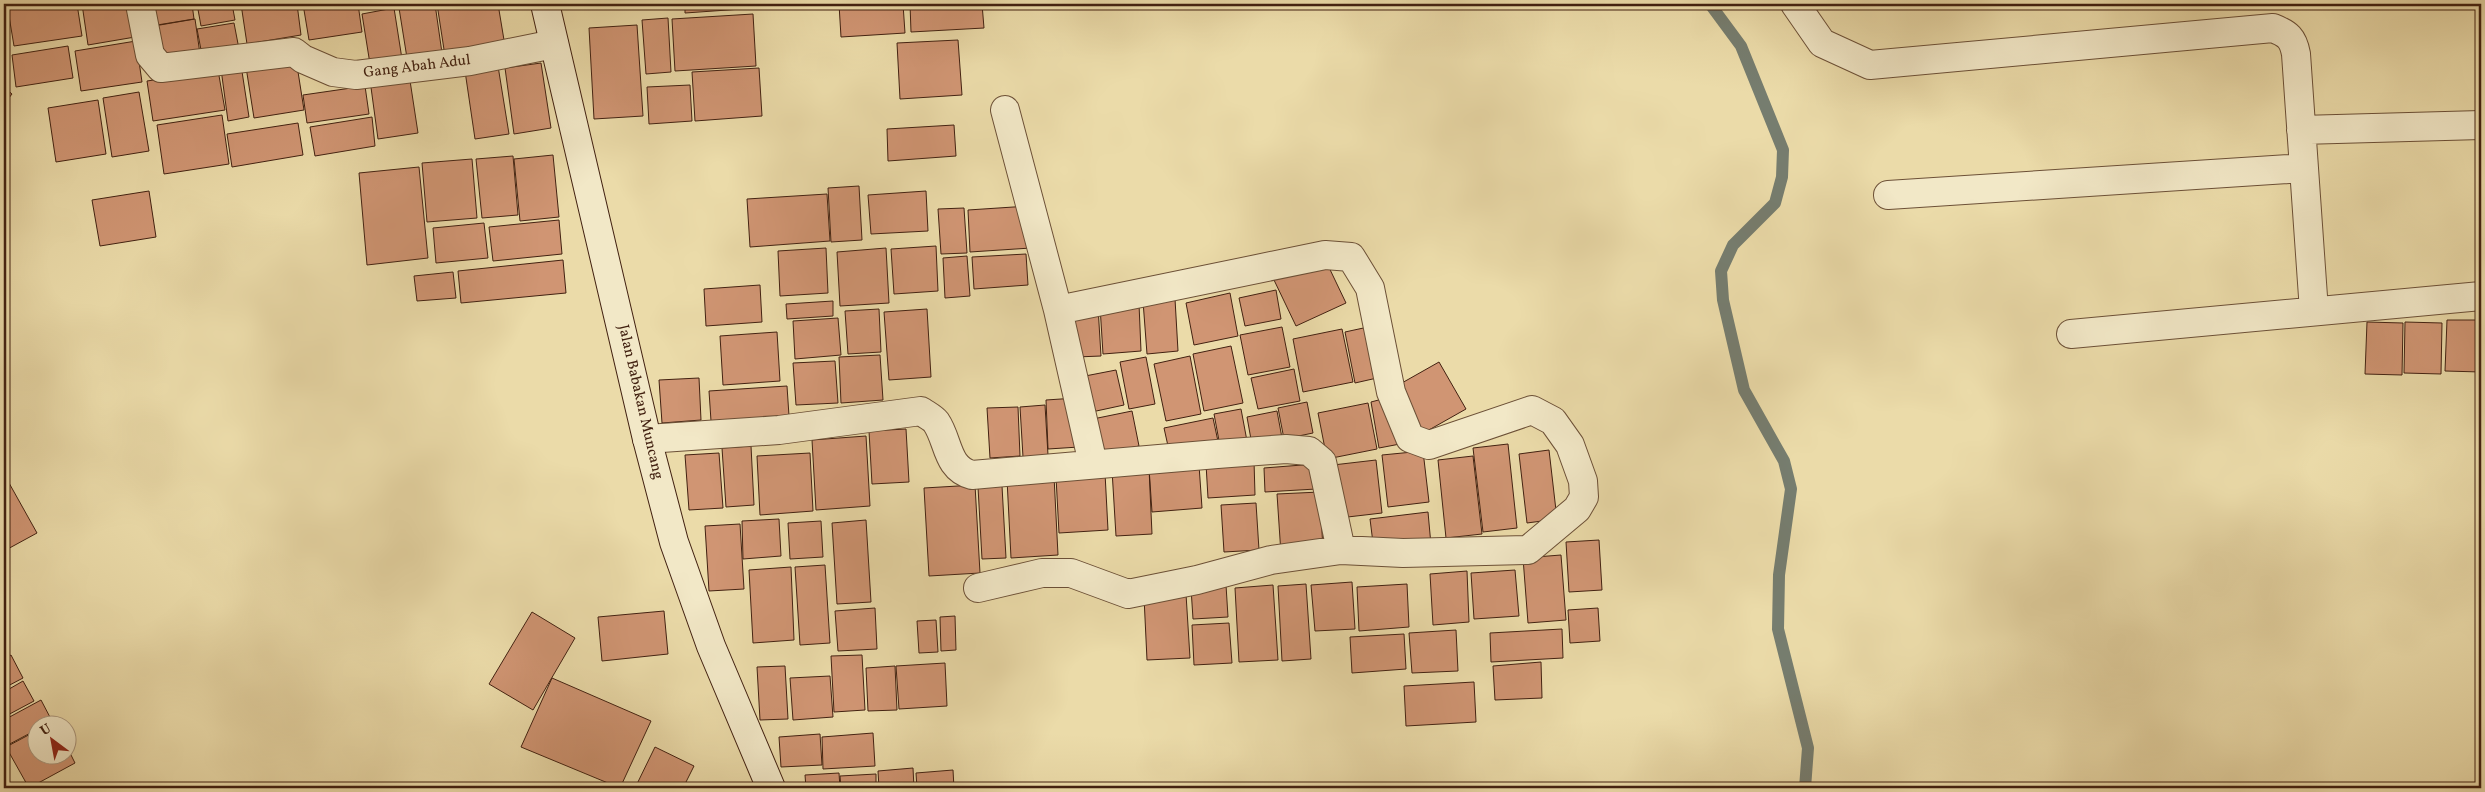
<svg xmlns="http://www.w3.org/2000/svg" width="2485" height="792" font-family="Vollkorn,serif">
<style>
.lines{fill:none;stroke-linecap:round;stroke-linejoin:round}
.stream{stroke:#767d6f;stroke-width:12}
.building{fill:#d09573;stroke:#422111}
.street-casing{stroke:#6c5037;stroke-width:30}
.secondary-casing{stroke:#422111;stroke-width:30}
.street{stroke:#f2e8c7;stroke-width:28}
.secondary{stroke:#f2e8c7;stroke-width:28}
.labels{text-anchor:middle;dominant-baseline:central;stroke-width:4;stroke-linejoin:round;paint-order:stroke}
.street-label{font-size:15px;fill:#422111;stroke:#f2e8c7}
</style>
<rect width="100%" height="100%" fill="#ebdba9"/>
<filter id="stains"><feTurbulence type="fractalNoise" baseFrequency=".004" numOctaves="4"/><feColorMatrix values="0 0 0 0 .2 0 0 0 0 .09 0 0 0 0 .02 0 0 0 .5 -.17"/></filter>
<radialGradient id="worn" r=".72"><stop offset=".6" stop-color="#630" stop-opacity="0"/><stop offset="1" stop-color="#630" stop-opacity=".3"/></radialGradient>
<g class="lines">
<!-- stream -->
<path class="stream" d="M 1710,4 L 1741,46 L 1783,150 L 1782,177 L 1775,203 L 1733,245 L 1721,271 L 1723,300 L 1744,390 L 1784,461 L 1791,489 L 1779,575 L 1778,629 L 1808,748 L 1805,788"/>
</g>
<!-- building -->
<path class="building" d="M 7,4 L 77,4 L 82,36 L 14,46 Z
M 82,4 L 131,4 L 135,37 L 88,45 Z
M 147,4 L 192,4 L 194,19 L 151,26 Z
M 197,4 L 232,4 L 235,20 L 201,26 Z
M 241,4 L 297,4 L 301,35 L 247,44 Z
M 303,4 L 358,4 L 362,32 L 309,40 Z
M 427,4 L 435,4 L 442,53 L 407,58 L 399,8 Z
M 437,4 L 498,4 L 505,46 L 445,56 Z
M 685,4 L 741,4 L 742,9 L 685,13 Z
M 839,4 L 903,4 L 905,33 L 841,37 Z
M 910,4 L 982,4 L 984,28 L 911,32 Z
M 394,8 L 402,59 L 370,64 L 362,14 Z
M 753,14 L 756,66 L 675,71 L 672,19 Z
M 668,18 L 671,72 L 646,74 L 642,20 Z
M 195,19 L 200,54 L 159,60 L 154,26 Z
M 234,23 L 239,49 L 202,55 L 197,29 Z
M 637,25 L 643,116 L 594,119 L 589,28 Z
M 958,40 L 962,95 L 900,99 L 897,43 Z
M 136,41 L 142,82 L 81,91 L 75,51 Z
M 68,46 L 73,78 L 16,87 L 12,55 Z
M 296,59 L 304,110 L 254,118 L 246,67 Z
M 541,63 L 551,128 L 514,134 L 505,68 Z
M 241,65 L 249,117 L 228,121 L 221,69 Z
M 498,66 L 509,134 L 475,139 L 465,71 Z
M 759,68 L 762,116 L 695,121 L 692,72 Z
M 218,70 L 225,110 L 153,121 L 147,81 Z
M 409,74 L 418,133 L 378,139 L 370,80 Z
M 690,85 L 692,121 L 649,124 L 647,87 Z
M 365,86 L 369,114 L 307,123 L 303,95 Z
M 4,87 L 12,94 L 4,104 Z
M 139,92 L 149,151 L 112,157 L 103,98 Z
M 98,100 L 106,154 L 56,162 L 48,108 Z
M 222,115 L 229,164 L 164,174 L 157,125 Z
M 372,117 L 375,146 L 315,156 L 310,127 Z
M 298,123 L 303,155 L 232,167 L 227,134 Z
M 954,125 L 956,156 L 888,161 L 887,129 Z
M 553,155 L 559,217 L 520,221 L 514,159 Z
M 513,156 L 518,215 L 482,218 L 476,159 Z
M 472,159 L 477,218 L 427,222 L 422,163 Z
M 419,167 L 428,258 L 367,265 L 359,173 Z
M 859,186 L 862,240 L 831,242 L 828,188 Z
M 149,191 L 156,237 L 100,246 L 92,200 Z
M 926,191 L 928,231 L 871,234 L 868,195 Z
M 827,194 L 830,241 L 750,247 L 747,199 Z
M 1029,206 L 1031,248 L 970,252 L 968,210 Z
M 964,208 L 967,253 L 941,254 L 938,209 Z
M 559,220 L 562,254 L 493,261 L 489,227 Z
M 484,223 L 488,258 L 436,263 L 433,228 Z
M 936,246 L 938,291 L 894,294 L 891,249 Z
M 826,248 L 828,293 L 780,296 L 778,251 Z
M 886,248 L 889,303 L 840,306 L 837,252 Z
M 1026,254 L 1028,285 L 974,289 L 972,257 Z
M 967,256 L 970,296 L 945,298 L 943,258 Z
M 1324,257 L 1346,303 L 1296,326 L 1274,280 Z
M 563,260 L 566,293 L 461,303 L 458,271 Z
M 453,272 L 456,298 L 417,301 L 414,276 Z
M 760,285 L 762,322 L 706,326 L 704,289 Z
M 1276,290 L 1281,319 L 1245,326 L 1239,298 Z
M 1230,293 L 1238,336 L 1194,345 L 1186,303 Z
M 1175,299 L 1178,351 L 1147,354 L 1143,301 Z
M 833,301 L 833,316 L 787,319 L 786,304 Z
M 1139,304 L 1141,351 L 1103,354 L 1100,306 Z
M 1098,307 L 1101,356 L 1076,357 L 1074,308 Z
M 879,309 L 881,352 L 848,354 L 845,311 Z
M 927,309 L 931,377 L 889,380 L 884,312 Z
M 838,318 L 841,355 L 795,359 L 793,321 Z
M 2447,320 L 2481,320 L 2481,372 L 2445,371 Z
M 2367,322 L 2403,323 L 2402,375 L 2365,374 Z
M 2405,322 L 2442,323 L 2441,374 L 2404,373 Z
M 1282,327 L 1290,367 L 1248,375 L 1240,335 Z
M 1368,327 L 1377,378 L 1355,383 L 1345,332 Z
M 1342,329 L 1353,382 L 1303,392 L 1293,339 Z
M 777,332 L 780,381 L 723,385 L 720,336 Z
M 1231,346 L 1243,403 L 1204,411 L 1193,354 Z
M 880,355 L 883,400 L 841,403 L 839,357 Z
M 1190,356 L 1201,414 L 1166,421 L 1154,364 Z
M 1146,357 L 1155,404 L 1129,409 L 1120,362 Z
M 835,361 L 838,403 L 796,405 L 793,363 Z
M 1439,362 L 1466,409 L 1420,435 L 1393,388 Z
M 1294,369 L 1300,401 L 1258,409 L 1251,378 Z
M 1116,370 L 1124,405 L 1087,413 L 1080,377 Z
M 699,378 L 701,420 L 662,423 L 659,380 Z
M 787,386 L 789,416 L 711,421 L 709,391 Z
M 1390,397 L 1400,444 L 1379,448 L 1371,402 Z
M 1076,398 L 1079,447 L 1048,449 L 1046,400 Z
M 1307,402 L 1313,433 L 1284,439 L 1278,408 Z
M 1368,403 L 1377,449 L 1327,459 L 1318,413 Z
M 1045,405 L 1048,455 L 1023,457 L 1020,407 Z
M 1018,407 L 1020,456 L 990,458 L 987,408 Z
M 1241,409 L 1247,441 L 1220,446 L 1214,414 Z
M 1132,411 L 1139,446 L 1095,455 L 1088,420 Z
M 1277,411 L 1282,438 L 1252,445 L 1247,417 Z
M 1213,418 L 1219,446 L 1170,455 L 1164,428 Z
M 906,429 L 909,482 L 872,484 L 869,431 Z
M 866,436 L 870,506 L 816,510 L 812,440 Z
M 1508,444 L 1517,528 L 1483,532 L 1473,448 Z
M 751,446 L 754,505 L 726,507 L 722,448 Z
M 1549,450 L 1557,519 L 1527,523 L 1519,454 Z
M 1423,451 L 1429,502 L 1388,507 L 1382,455 Z
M 719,453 L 723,508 L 689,510 L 685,455 Z
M 810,453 L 813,511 L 760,515 L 757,456 Z
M 1473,456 L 1482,534 L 1446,538 L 1438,460 Z
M 1376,460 L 1382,513 L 1339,518 L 1333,465 Z
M 1254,461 L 1255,495 L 1208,498 L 1206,464 Z
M 1315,464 L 1316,489 L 1265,492 L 1264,468 Z
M 1199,465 L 1202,508 L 1152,512 L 1149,468 Z
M 1149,468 L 1152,534 L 1116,536 L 1112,470 Z
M 1105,473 L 1108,530 L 1059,533 L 1056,477 Z
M 4,474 L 37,533 L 4,551 Z
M 1054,476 L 1058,555 L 1011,558 L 1007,479 Z
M 975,485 L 980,573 L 929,576 L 924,488 Z
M 1002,486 L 1006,558 L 982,559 L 978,487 Z
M 1320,492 L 1323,551 L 1281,554 L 1277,494 Z
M 1256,503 L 1259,550 L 1224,552 L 1221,505 Z
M 1428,512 L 1431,545 L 1374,551 L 1370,519 Z
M 779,519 L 781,556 L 743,559 L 742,521 Z
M 866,520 L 871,602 L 837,604 L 832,523 Z
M 821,521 L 823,557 L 790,559 L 788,523 Z
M 740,524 L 744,589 L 709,591 L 705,526 Z
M 1599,540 L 1602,590 L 1569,592 L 1566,542 Z
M 1561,555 L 1566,620 L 1528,623 L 1523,558 Z
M 825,565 L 830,643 L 800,645 L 795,567 Z
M 791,567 L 794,640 L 753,643 L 749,570 Z
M 1515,570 L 1519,616 L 1474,619 L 1471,573 Z
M 1467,571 L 1469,622 L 1433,625 L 1430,574 Z
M 1352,582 L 1355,629 L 1315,631 L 1311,585 Z
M 1306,584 L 1311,659 L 1282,661 L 1278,586 Z
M 1407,584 L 1409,627 L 1359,631 L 1357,587 Z
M 1226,585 L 1228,617 L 1193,619 L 1191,588 Z
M 1273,585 L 1278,660 L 1239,662 L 1235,588 Z
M 1186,594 L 1190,658 L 1147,660 L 1144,597 Z
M 875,608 L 877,649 L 838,651 L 835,611 Z
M 1598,608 L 1600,641 L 1570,643 L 1568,610 Z
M 664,611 L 668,654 L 602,661 L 598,617 Z
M 532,612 L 575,638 L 533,710 L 489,684 Z
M 955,616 L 956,650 L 941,651 L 940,617 Z
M 936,620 L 938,652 L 919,653 L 917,621 Z
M 1229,623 L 1232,663 L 1194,665 L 1192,625 Z
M 1562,629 L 1563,658 L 1491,662 L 1490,633 Z
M 1456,630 L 1458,671 L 1412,673 L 1409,633 Z
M 1404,634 L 1406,669 L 1352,673 L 1350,637 Z
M 11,655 L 23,678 L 4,688 L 4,659 Z
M 862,655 L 865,710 L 834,712 L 831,656 Z
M 1541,662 L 1542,698 L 1495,700 L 1493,666 Z
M 945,663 L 947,706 L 899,709 L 896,666 Z
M 785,666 L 788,719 L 760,720 L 757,667 Z
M 895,666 L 897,710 L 868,711 L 866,668 Z
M 830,676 L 833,717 L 793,720 L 790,678 Z
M 552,678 L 651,721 L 620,788 L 521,747 Z
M 23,681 L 34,701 L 4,717 L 4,692 Z
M 1474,682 L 1476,722 L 1406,726 L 1404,686 Z
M 41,700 L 52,721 L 46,724 L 38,724 L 38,729 L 4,747 L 4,720 Z
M 38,730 L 38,754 L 68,754 L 68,749 L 75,763 L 29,788 L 6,747 Z
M 873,733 L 875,766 L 823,769 L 822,737 Z
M 820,734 L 822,765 L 781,767 L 779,737 Z
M 655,747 L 694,766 L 683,788 L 635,788 Z
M 913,768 L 914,788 L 879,788 L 878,771 Z
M 953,770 L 954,788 L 917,788 L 916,773 Z
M 839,773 L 840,788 L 806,788 L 805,775 Z
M 876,774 L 876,788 L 841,788 L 840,776 Z"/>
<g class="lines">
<defs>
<path id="street" d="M 140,4 L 150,55 L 161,68 L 294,52 L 303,59 L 333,72 L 356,75 L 470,61 L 554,44
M 1795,4 L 1822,43 L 1870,65 L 2273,28 C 2288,34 2293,38 2296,54 L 2314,311
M 1005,110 L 1058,310 L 1093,464
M 2301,130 L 2481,125
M 1888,195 L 2304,168
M 2071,334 L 2481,296
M 647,439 L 779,430 L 921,411 C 925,414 933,418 936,422 C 949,441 946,468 972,475 L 1217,454 L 1286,449 L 1309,451 L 1322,462 L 1341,550
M 978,588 L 1042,573 L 1071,573 L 1128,594 L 1197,580 L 1271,560 L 1341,550 L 1403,553 L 1528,550 L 1577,509 L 1584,497 L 1583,481 L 1570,445 L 1553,421 L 1532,410 L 1429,445 L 1410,438 L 1391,392 L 1370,288 L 1351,257 L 1325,255 L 1058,310"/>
<path id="secondary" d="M 545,4 L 647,439 L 674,542 L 711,646 L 771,788"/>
</defs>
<!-- street casing -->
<use href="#street" class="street-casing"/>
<!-- secondary casing -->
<use href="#secondary" class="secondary-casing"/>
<!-- street -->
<use href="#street" class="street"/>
<!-- secondary -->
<use href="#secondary" class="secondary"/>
</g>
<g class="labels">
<!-- street labels -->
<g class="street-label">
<text transform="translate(417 67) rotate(-7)">Gang Abah Adul</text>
<text transform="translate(640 402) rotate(77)">Jalan Babakan Muncang</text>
</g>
</g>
<!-- margin -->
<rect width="2485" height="792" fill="none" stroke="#ebdba9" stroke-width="20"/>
<rect x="5" y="5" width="2475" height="782" fill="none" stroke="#422111" stroke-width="2.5"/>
<rect x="10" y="10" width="2465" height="772" fill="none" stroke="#422111"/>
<!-- north arrow -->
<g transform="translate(52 740) rotate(328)"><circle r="24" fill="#f2e8c7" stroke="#ac987e"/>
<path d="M0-4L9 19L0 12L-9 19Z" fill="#8f2418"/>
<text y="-8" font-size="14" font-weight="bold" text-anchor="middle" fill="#422111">U</text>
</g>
<rect width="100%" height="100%" filter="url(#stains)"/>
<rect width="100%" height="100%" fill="url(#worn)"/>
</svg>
